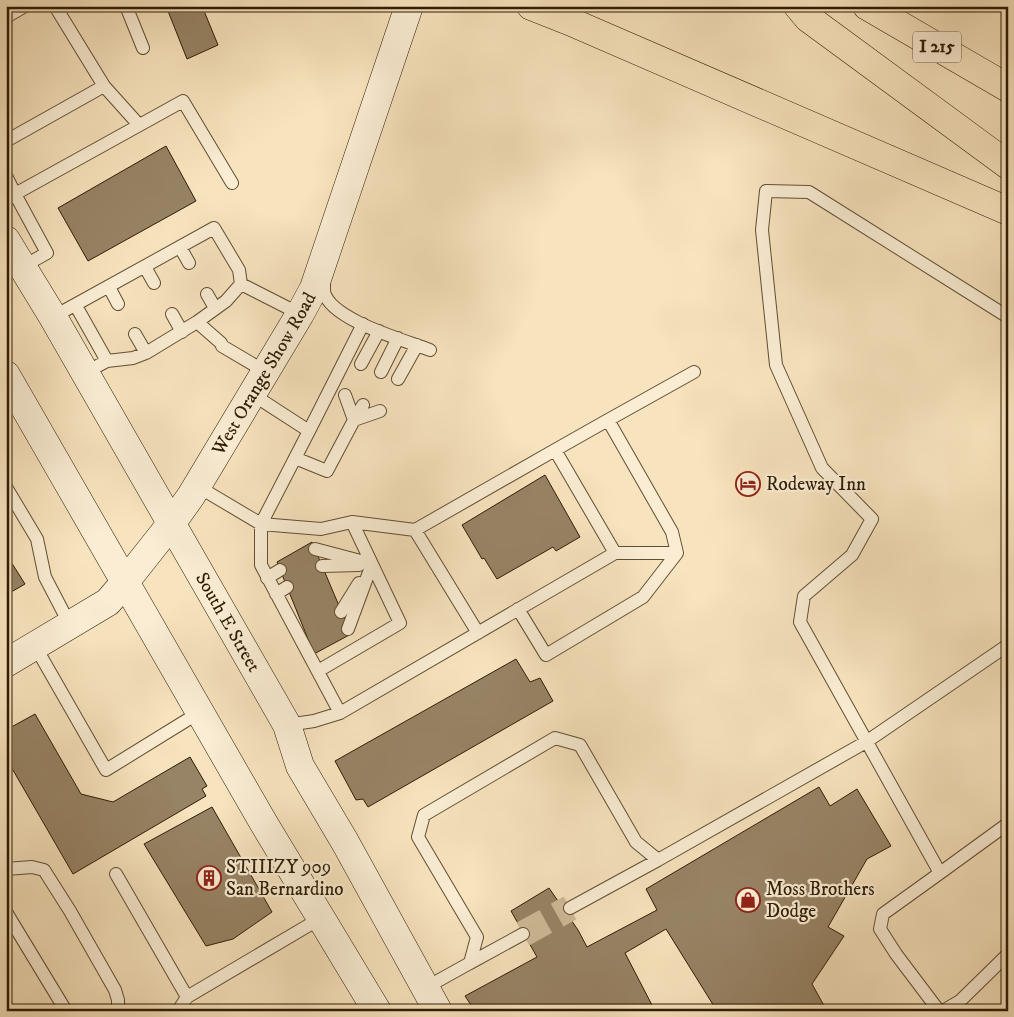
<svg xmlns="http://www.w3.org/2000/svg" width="1014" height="1017" font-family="'IM FELL DW Pica',serif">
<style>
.building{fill:#978365;stroke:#2e1c05}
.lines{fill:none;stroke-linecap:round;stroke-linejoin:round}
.street-tunnel{stroke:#cfbb98;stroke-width:26;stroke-dasharray:26 13;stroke-linecap:butt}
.lane-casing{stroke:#604e33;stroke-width:14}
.secondary-casing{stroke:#2e1c05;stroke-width:29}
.highway-casing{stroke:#2e1c05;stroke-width:29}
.lane{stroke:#faedd4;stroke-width:12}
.secondary{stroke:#faedd4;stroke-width:28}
.highway{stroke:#f7e3bd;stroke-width:28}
.labels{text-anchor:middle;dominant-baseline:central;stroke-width:4.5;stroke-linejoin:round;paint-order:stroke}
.shield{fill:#faedd4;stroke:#6b5b43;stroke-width:1}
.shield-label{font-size:18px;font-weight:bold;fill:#2e1c05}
.street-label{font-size:19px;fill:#2e1c05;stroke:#faedd4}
.poi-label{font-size:19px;fill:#2e1c05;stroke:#faedd4;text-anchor:start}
</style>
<rect width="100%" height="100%" fill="#f7e3bd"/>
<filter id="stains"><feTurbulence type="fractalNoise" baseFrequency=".004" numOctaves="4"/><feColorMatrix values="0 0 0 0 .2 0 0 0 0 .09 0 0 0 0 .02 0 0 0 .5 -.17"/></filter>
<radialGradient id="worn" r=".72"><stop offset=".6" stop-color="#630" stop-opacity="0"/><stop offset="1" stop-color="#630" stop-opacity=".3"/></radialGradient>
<!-- building -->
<path class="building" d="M 166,6 L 202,6 L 218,45 L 187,59 Z
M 166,146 L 196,201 L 88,261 L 58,208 Z
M 545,475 L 580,537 L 556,551 L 553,547 L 497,579 L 484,558 L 482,559 L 462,525 Z
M 312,542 L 351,634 L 314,654 L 277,562 Z
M 6,554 L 25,584 L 6,595 Z
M 516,659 L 530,682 L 540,678 L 553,701 L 368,807 L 363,799 L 356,800 L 335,761 Z
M 35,714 L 81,794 L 113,802 L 190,757 L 207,786 L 202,789 L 206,796 L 73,874 L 6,758 L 6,738 L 8,737 L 6,730 Z
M 819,787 L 830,806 L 857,789 L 891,846 L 867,859 L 828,927 L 844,936 L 812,984 L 827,1011 L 717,1011 L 666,929 L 625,953 L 654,1009 L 651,1011 L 475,1011 L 465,996 L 537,957 L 511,911 L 549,888 L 578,930 L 587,947 L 657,910 L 646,889 Z
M 212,807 L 272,912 L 233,939 L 206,946 L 144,844 Z"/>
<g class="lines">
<!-- street-tunnel -->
<path class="street-tunnel" d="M 523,934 L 570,908"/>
<defs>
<path id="lane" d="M 126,6 L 143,48
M 6,17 L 25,6
M 104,86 L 139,125
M 6,141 L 104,86 L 55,6
M 6,176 L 15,194 L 183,101 L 232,183
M 6,199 L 15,194 L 47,253 L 22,267
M 180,247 L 189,263
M 145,267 L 154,283
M 324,280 C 324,284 324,289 324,292 C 331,320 404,340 430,350
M 109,287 L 118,304
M 207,294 L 215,308
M 76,306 L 107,361
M 172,314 L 182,332
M 53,317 L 214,228 L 239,270 L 241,284 L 300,314
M 197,322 L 226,301 L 241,284
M 135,334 L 146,353
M 361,364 L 379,331
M 381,372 L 398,338
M 84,373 L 107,361 L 133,358 L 146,353 L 197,322 L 221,343 L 222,346 L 266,372
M 398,379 L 417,345
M 252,394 L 309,431 L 261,524 L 261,565 L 340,713
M 345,395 L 354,420
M 354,420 L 363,405
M 309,431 L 363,324
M 555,450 L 608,420
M 295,458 L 327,471 L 354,420 L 380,411
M 197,486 L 261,524 L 321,529 L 352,522 L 415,530 L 478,633
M 6,487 L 37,539 L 45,577 L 70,625
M 315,549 L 372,564
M 615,553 L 677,553
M 322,566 L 359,565
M 267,578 L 280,570
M 276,594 L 287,587
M 518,609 L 546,655 L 643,597 L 677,553 L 672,532 L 608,420 L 694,372
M 341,612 L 359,583
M 348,629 L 372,564
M 35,646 L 106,770 L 200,712
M 318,671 L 400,623 L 352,522
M 287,725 L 314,721 L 340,713 L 615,553 L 555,450 L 415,530
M 6,869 L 32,867 L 44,870 L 70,911 L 115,990 L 118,1000 L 118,1011
M 940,873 L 1006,825 L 1008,828
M 116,874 L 187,997
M 570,908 L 658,860
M 6,912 L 66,1011
M 470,963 L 523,934
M 425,988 L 470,963 L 477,937 L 418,837 L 424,815 L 555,738 L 580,745 L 636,842 L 658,860 L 866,742 L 1008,645
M 178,1011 L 187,997 L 321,918
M 939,1011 L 896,954 L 880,929 L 883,914 L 940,873 L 800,622 L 804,596 L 852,555 L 872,519 L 822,468 L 776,365 L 762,230 L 766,191 L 809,192 L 1008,317
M 943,1011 L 960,1001 L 1008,954"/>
<g id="secondary">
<path id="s1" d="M 6,240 L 53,317 L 287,725 L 300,766 L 345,842 L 438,1011"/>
<path d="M 6,375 L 263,822 L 377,1011"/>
<path id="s2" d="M 6,663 L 108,602 L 125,582 L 171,524 L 191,496 L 300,314 L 314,288 L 409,6"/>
</g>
<path id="highway" d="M 531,6 L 569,21 L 1008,211
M 798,6 L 808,18 L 1008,165
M 867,6 L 1008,88"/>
</defs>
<!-- lane casing -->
<use href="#lane" class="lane-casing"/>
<!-- secondary casing -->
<use href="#secondary" class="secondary-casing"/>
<!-- highway casing -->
<use href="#highway" class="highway-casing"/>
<!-- lane -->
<use href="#lane" class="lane"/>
<!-- secondary -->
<use href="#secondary" class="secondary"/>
<!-- highway -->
<use href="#highway" class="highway"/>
</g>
<!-- icons -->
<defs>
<symbol id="hotel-ring" viewBox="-11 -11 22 22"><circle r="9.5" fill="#faedd4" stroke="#8f2418" stroke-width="1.5"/><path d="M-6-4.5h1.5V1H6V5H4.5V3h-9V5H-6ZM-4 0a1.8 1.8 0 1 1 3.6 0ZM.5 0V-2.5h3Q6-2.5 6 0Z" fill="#8f2418"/></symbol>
<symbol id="building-ring" viewBox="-11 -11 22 22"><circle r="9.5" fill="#faedd4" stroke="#8f2418" stroke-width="1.5"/><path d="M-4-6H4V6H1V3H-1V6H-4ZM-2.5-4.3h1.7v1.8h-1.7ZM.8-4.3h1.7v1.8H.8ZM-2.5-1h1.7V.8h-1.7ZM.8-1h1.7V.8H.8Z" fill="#8f2418"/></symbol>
<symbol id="shop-ring" viewBox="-11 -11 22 22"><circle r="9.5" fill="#faedd4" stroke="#8f2418" stroke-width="1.5"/><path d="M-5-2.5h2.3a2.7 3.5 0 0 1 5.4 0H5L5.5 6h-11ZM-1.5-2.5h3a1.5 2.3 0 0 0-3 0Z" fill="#8f2418"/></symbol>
</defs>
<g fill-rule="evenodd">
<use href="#hotel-ring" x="734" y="470" width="28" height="28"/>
<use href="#building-ring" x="195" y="864" width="28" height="28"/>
<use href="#shop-ring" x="734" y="886" width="28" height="28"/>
</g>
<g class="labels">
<!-- shield labels -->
<rect class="shield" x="913" y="31.5" width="48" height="31" rx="4"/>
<g class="shield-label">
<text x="937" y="47">I 215</text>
</g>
<!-- street labels -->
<g class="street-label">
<text stroke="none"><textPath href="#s2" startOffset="396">West Orange Show Road</textPath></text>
<text stroke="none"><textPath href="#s1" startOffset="442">South E Street</textPath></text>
</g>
<!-- poi labels -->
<g class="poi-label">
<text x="766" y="484">Rodeway Inn</text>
<text x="226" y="867">STIIIZY 909<tspan x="226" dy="22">San Bernardino</tspan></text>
<text x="766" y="889">Moss Brothers<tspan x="766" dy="22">Dodge</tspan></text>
</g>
</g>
<!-- margin -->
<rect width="1014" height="1017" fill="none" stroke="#f7e3bd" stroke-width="25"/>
<rect x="8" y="8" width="999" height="1002" fill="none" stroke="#2e1c05" stroke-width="2.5"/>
<rect x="12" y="12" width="989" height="992" fill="none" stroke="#2e1c05"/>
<rect width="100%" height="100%" filter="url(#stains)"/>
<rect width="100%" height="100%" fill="url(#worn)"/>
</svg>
